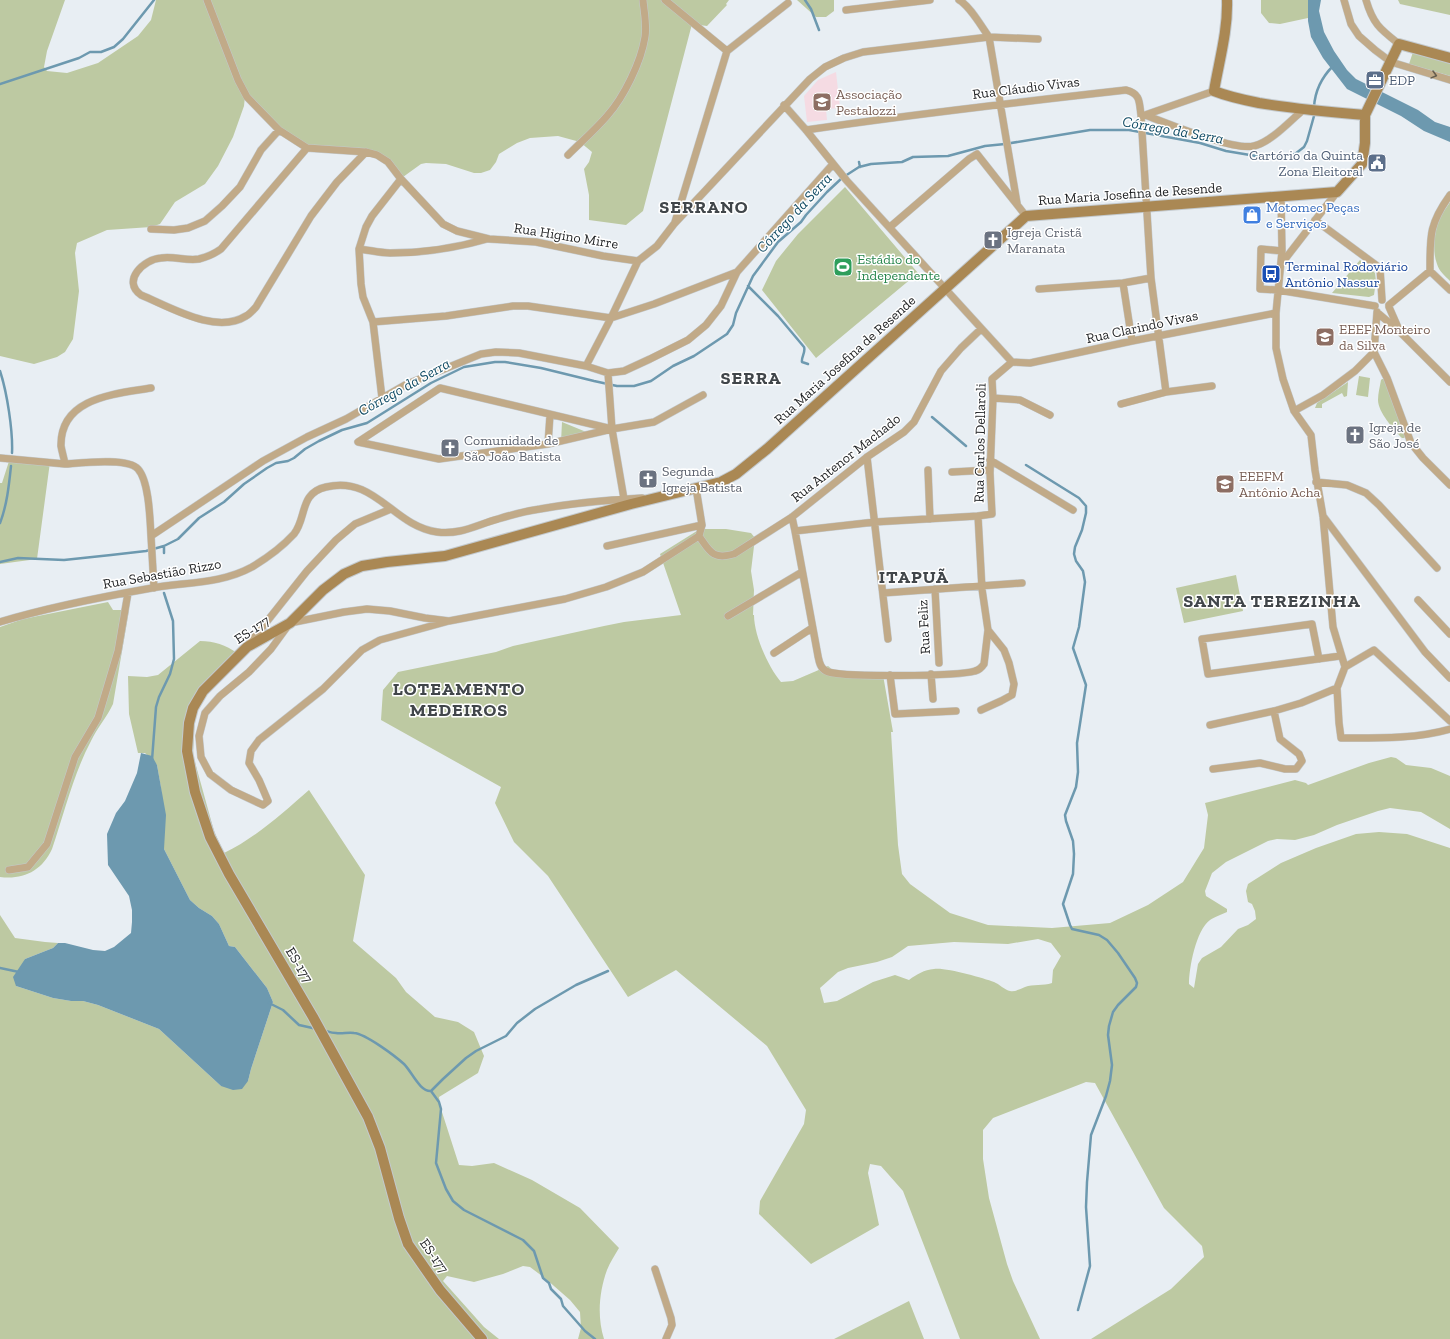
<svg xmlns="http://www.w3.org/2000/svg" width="1450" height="1339" font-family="'Zilla Slab',serif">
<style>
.education{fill:#f5dbe3}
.green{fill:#bdc9a2;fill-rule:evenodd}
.water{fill:#6d99af}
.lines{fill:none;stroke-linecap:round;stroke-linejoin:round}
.stream{stroke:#6d99af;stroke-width:2.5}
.minor-casing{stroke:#c3c9cd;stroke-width:8}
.secondary-casing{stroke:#c3c9cd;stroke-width:12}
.minor{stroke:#c1aa88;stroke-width:7}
.secondary{stroke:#aa8854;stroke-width:10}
.oneway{stroke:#675e4f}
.labels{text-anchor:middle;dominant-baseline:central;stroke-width:3;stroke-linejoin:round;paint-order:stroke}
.service-label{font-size:14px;fill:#4e5e75;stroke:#fff;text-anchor:start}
.street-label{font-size:14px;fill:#1d1f21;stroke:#fff}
.education-label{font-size:14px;fill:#785e54;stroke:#fff;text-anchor:start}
.shop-label{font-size:14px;fill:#366cbe;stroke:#fff;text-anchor:start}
.worship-label{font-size:14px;fill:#5b616d;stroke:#fff;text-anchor:start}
.leisure-label{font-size:14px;fill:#27864d;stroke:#fff;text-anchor:start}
.transit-label{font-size:14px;fill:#164399;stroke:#fff;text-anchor:start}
.water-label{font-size:15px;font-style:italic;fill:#134d66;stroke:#fff}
.district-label{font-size:18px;font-weight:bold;letter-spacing:1px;fill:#41464a;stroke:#fff}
</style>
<rect width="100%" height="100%" fill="#e8eef3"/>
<!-- education -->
<path class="education" d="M 836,72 L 840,108 L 826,109 L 827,120 L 807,122 L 804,96 L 818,80 Z"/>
<!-- green -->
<path class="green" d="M 0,0 L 65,0 L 47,51 L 44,67 L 47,71 L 67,73 L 98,63 L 138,36 L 151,20 L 156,0 L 729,0 L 726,4 L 727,5 L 707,26 L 692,24 L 643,211 L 626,225 L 589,220 L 589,195 L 584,169 L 589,162 L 592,152 L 580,142 L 558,136 L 530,138 L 517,143 L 499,154 L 496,162 L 490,170 L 481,173 L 474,173 L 446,164 L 426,163 L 421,164 L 403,177 L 379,152 L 308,146 L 277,125 L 245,96 L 244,106 L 233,137 L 218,166 L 205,184 L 175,202 L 160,224 L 151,227 L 107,230 L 77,243 L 75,253 L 79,291 L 73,339 L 65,352 L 57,357 L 34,364 L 0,356 Z
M 797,0 L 834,0 L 834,11 L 826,17 L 816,17 Z
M 1261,0 L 1308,0 L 1308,18 L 1280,24 L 1269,23 L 1261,13 Z
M 1398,0 L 1450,0 L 1450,15 L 1400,4 Z
M 1413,52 L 1450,62 L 1450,76 L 1409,64 Z
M 845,187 L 918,273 L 816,358 L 762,290 L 776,261 L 798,234 Z
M 1450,202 L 1450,281 C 1445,276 1439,271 1437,264 C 1432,251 1434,231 1440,218 C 1442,213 1447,207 1450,202 Z
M 1360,260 L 1375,273 L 1376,281 L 1374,295 L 1369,297 L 1332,293 Z
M 1359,376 L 1370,378 L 1368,397 L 1356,395 Z
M 1382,379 L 1384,379 L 1405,437 L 1404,438 L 1402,438 C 1394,430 1378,412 1378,400 C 1378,393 1380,386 1381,380 Z
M 1348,382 L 1347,396 L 1344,397 L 1342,393 L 1322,404 L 1322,408 L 1315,408 L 1317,403 Z
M 562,422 L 596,436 L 561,442 Z
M 10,458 L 50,462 L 37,559 L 0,564 L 0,483 L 2,483 Z
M 700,529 L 726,529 L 751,533 L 755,538 L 751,571 L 754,590 L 753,615 L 754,615 C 754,635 768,667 781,682 L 793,681 L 828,666 L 834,671 L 883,675 L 893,732 L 891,732 L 898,845 L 902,874 L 910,884 L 950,913 L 988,925 L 1052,928 L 1110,923 L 1148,905 L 1183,882 L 1204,848 L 1208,815 L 1205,803 L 1295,780 L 1306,783 L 1308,785 L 1369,763 L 1391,757 L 1396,758 L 1406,765 L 1431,768 L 1450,776 L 1450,829 L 1421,812 L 1390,808 L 1378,811 L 1337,825 L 1314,835 L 1295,840 L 1277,839 L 1268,841 L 1226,862 L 1212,873 L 1205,891 L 1206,896 L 1227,909 L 1227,912 C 1221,915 1214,917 1210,920 C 1196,930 1189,968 1189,984 L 1194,988 L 1198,964 L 1202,958 L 1221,947 L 1238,929 L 1248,925 L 1256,919 L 1255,911 L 1252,904 L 1248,902 L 1246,891 L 1248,884 L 1281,863 L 1316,848 L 1356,834 L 1379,832 L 1407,834 L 1450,848 L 1450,1339 L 1091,1339 L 1171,1289 L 1204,1257 L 1202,1246 L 1164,1208 L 1095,1083 L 1086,1082 L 1068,1089 L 993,1118 L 983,1130 L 983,1159 L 989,1198 L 1007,1264 L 1013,1281 L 1040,1339 L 960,1339 L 903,1191 L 881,1166 L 870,1164 L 868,1173 L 879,1225 L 811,1264 L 759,1214 L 760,1201 L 804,1124 L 806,1110 L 767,1046 L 676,970 L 628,997 L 548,876 L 514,842 L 495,803 L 501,787 L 381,720 L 383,690 L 398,672 L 496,652 L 513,646 L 604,626 L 624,622 L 681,615 L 660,554 ZM 1038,939 L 1051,943 L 1061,956 L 1053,970 L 1052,983 C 1043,986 1033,984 1025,987 C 1020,989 1015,992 1010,991 C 1005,990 999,984 994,982 C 983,978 945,967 934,969 C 924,970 917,974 909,980 L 895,975 L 873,982 L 837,1001 L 824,1003 L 820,988 L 838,972 L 848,968 L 877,962 L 892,957 L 908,946 L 954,942 L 1008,944 Z
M 1236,575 L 1243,611 L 1184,623 L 1176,588 Z
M 108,602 L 113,610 L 129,610 L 113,704 C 107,717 97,728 91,741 C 73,775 64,814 52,849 C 42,871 23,880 0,877 L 0,627 L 23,619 Z
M 200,641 C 214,641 226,645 237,653 L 195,710 L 193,755 L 214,831 L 224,853 C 255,838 283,813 309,790 L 365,875 L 353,941 L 396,978 L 406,992 L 435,1017 L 458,1022 L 474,1032 L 484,1056 L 478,1073 L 439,1097 L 441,1109 L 459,1165 L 472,1166 L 494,1163 L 532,1180 L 580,1208 L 619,1248 C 615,1255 610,1262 607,1270 C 599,1292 597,1317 604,1339 L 578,1339 L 581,1328 L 580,1312 L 570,1300 L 546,1279 L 530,1267 L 523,1266 L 503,1274 L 474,1282 L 447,1276 L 443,1281 L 484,1327 L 499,1339 L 0,1339 L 0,915 L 15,938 L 45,942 L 58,943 L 53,948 L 25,959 L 16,986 L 53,998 L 71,1001 L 83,1001 L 98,1005 L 159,1029 L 221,1086 L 248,1081 L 251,1069 L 273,1002 L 267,988 L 235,947 L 229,946 L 219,924 L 212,916 L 199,908 L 190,900 L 164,849 L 164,834 L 161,788 L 157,765 L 145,753 L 138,753 L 129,714 L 128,676 L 147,677 L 158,675 Z
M 909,1301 L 924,1339 L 834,1339 Z"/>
<!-- water -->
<path class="water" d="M 1308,0 L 1321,0 L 1319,11 L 1324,32 L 1334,51 L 1347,70 L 1356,79 L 1418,110 L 1435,122 L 1450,127 L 1450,142 L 1424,131 L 1401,116 L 1347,89 L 1323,58 L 1311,37 L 1308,21 Z
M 141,753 L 152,756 L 157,765 L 166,815 L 164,849 L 190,900 L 199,908 L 212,916 L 219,924 L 229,946 L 235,947 L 267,988 L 273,1002 L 251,1069 L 248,1081 L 242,1089 L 233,1090 L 221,1086 L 159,1029 L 98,1005 L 83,1001 L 71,1001 L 53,998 L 16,986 L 13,977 L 25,959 L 53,948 L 58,943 L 65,943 L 93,950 L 105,951 L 114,947 L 131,933 L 132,922 L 132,910 L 129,896 L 108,865 L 107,834 L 116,813 L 125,801 L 137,773 Z"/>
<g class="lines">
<!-- stream -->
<path class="stream" d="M 805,0 L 811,9 L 819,30
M 0,84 L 79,58 L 90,52 L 101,52 L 114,47 L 123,39 L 154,0
M 1314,107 C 1315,91 1322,77 1333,66
M 859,162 L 860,167
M 748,286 L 778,316 L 804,347 C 806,352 801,357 802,362 L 808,364
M 0,371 C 7,392 13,431 12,453
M 932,417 L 966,446
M 1026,465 L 1079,498 L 1086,506 L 1086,513 L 1082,530 L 1075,547 L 1074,554 L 1076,561 L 1083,571 L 1085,582 L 1079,627 L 1073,648 L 1086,685 L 1077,743 L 1078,772 L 1076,787 L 1065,815 L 1066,821 L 1073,841 L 1074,854 L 1073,874 L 1063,904 L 1070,925 L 1072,929 L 1099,935 L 1107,940 L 1118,953 L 1135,978 L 1137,983 L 1136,987 L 1118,1005 L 1113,1012 L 1109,1026 L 1108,1035 L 1112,1065 L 1110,1081 L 1106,1096 L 1091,1135 L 1087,1182 L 1086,1207 L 1090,1266 L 1078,1310
M 0,523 C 7,505 9,485 11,466
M 164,553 L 164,546
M 0,562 L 18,558 L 64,560 L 111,555 L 146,551 L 164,546 L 178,539 L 199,518 L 224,502 L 244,484 L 267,468 L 276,463 L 288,461 L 294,458 L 305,449 L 319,441 L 342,430 L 367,423 L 431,383 L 464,367 L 495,362 L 505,362 L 541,368 L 594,381 L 617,386 L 634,386 L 651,381 L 673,366 L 694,356 L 727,334 L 733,325 L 736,313 L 753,276 L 778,242 L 801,222 L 806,215 L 827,192 L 842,178 L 859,167 L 871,164 L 902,162 L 913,157 L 948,156 L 985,146 L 1005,144 L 1090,130 L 1129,130 L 1200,143 L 1226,151 L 1256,156 L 1286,156 L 1295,154 L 1304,147 L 1307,141 L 1314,116 L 1314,112
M 152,760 L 156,707 L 159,697 L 170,674 L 174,659 L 173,621 L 164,593
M 0,968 L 19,972
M 269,1003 L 283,1010 L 299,1025 L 317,1029
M 323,1030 C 327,1031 331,1033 336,1033 C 342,1034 348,1032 354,1033 C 366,1034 395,1056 404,1064 C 412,1072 420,1092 431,1091 L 439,1102 L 441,1109 L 436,1163 L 446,1189 L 453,1201 L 464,1210 L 523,1240 L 534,1251 L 543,1278 L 549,1283 L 551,1289 L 561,1299 L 563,1306 L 585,1331 L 595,1339
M 431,1091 L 443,1079 L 466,1058 L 476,1051 L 506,1036 L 517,1023 L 535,1009 L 576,985 L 608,971"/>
<defs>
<path id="minor" d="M 207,0 L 238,80 L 247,97 L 279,130 L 307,148 L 366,152 L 377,155 L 388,162 L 401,179 L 443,224 L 457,231 L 489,239 L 536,242 L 603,256 L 638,261
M 665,0 L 727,51
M 959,0 C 970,6 981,26 989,37 L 1017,203
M 1344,0 L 1351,24 L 1359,36 L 1375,50 L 1391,62 L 1450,80
M 1366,0 C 1373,24 1380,29 1399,44
M 846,10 L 930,0
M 784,105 L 806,130 L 847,181 L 1012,362
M 1141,115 L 1145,115 C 1167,123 1233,151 1254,146 C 1271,142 1290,121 1303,110
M 1145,115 L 1214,91
M 806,130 C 912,114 1019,102 1126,90 C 1141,94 1139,102 1141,115 L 1151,278 L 1166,392
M 307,148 L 221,249 C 214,254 207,257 199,259 C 186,261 174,256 161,258 C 144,259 121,281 141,295 C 170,307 216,335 246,316 C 250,314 253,310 256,307 L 311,216 L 337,182 L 366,152
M 568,155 C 581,142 595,130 607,116 C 624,97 641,62 645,37 C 647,25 644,12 643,0
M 1281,196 L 1282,251 L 1276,313 L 1276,348 L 1283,379 L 1294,411 L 1311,435 L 1315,470 L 1323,516 L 1333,627 L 1345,667
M 1315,220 L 1380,268 L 1382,300
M 675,222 L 727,51 L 788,3
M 890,227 L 969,159 L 977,154 L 1026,216
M 151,229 L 174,230 L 188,228 L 205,221 L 222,206 L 240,187 L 261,150 L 279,130
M 359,249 C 369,250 380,253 390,253 C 422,253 456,248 487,239
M 1282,251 L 1261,249 L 1260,289 L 1278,290 L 1375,306
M 1282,263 L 1337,192
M 1430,271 C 1430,236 1429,224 1450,195
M 1123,283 L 1132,341
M 1039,289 L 1123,283 L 1151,278
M 1389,305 L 1430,271 L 1450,290
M 1379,314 L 1400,332 L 1389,307
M 373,322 L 446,316 L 513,306 L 528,306 L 611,318 L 654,304 L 737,272
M 1400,332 L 1450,382
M 1374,352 L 1387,378 L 1411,443 L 1423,458 L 1450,485
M 1012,362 L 1030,363 L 1132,341 L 1276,313
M 586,366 L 611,318 L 638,261 L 657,246 L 674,224 L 810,79 L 825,67 L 844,58 L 863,52 L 989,37 L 1038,39
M 608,373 L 612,429 L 624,499
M 151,388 C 116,394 60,397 61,446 C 62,452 64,458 65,464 C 80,463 128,457 138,469 C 149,481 150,519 151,536
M 382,398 L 373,322 L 363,297 L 361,284 L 359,249 L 366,227 L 372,216 L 401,179
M 993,398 L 1020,400 L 1050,415
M 1121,404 L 1166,392 L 1212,386
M 1294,411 L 1323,395 L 1355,371 L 1374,352 L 1377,312
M 612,429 L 440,388 L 358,442 L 439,459 L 548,444 L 612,429 L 654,422 L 703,395
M 548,444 L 550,415
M 867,457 L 888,639
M 0,458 L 65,464
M 990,460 L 1073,510
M 928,470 L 930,519
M 952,472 L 990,470
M 1316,482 L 1347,485 L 1366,493 L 1379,505 L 1437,568
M 1323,516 L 1425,652 L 1450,678
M 792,517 L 795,531 L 818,656 C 819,661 820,668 826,671 C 840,678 959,676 975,671 C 979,670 982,667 984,664 L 988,630
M 795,531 L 875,522 L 978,516
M 699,536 C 710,552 713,560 734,554 L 792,517 L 867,457 L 904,432 L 914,422 L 941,371 L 961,348 L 981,329
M 607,546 L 702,525
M 154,588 L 151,536 L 263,461 L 307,437 L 346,419 L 405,385 L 481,354 L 496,352 L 519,353 L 586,366 L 608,373 L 624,371 L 650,359 L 688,340 L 706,325 L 721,306 L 737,272 L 833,164
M 935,589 L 939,663
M 883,593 L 1022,583
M 1418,600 L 1450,634
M 728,616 L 802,572
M 449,621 L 380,640 L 362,650 L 323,689 L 259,740 L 251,751 L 249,763 L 259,780 L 268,801 L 263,805 L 231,790 L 210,774 L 201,757 L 199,736 L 205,713 L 220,696 L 249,672 L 271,649 L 290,623 L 344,612 L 367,609 L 390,611 L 425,618 L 449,621 L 565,599 L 606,587 L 643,572 L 699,536 L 702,525 L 696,488
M 0,622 C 49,607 101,597 152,588 C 186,582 221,584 252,567 C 267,558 282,547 294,534 C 307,518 299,493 326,487 C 375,475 393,526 437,532 C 461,535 476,525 498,519 C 511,515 526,511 540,509 C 573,503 608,500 642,498
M 249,644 L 307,571 L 336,540 L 355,524 L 391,509
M 774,653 L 812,628
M 1319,659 L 1312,624 L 1202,639 L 1208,674 L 1340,656
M 1345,667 L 1337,688 L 1339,723 L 1341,738 C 1376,738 1416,739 1450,729
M 1345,667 L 1374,650 L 1450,721
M 931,674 L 933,699
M 890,675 L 895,714 L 956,711
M 981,710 L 1001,701 L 1012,695 L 1014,684 L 1009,663 L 1004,650 L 988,630 L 982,589 L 978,516 L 992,514 L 990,473 L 993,398 L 992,379 L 1012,362
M 1210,725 L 1274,711 L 1301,703 L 1337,688
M 1213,769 L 1260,763 L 1285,769 L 1296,769 L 1302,761 L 1299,754 L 1280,739 L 1274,711
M 9,870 L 28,867 L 47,844 L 75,757 L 98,718 L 118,651 L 128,593
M 655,1269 L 671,1318 L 672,1325 L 666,1339"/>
<path id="secondary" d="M 1227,0 C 1228,31 1219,61 1214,91 C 1229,97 1244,100 1259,103 C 1294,109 1329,112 1365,115
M 482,1339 L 440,1290 L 408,1244 L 399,1218 L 380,1148 L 368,1117 L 313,1017 L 229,874 L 210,837 L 195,792 L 187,751 L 189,723 L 193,708 L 203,691 L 247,647 L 290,623 L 323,590 L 344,574 L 362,566 L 387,562 L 445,556 L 631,504 L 721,482 L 736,474 L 767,449 L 1026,216 L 1337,192 L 1362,164 L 1365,143 L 1365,115 L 1399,44 L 1450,58"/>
</defs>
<!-- minor casing -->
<use href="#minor" class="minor-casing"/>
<!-- secondary casing -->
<use href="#secondary" class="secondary-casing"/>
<!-- minor -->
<use href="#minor" class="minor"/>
<!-- secondary -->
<use href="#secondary" class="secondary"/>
</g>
<!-- one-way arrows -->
<defs><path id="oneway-chevron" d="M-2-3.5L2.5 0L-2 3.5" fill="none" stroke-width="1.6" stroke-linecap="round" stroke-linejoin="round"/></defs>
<use class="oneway" href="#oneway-chevron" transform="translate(1434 75) rotate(15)"/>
<!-- icons -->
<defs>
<symbol id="office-square" viewBox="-11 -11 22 22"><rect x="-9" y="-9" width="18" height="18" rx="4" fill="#5c6f8a" stroke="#fff"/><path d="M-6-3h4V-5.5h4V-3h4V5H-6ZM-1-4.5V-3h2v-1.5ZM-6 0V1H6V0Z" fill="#fff"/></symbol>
<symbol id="school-square" viewBox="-11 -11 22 22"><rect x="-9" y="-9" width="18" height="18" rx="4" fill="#8d6e63" stroke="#fff"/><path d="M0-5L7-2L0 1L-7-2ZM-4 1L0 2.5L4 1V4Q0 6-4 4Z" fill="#fff"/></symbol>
<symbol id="civic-square" viewBox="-11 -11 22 22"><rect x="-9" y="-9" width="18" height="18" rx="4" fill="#5c6f8a" stroke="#fff"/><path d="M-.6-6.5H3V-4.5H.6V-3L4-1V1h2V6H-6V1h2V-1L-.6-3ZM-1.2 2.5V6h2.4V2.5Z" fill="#fff"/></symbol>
<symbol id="shop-square" viewBox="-11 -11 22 22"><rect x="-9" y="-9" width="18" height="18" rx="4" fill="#3f7fe0" stroke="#fff"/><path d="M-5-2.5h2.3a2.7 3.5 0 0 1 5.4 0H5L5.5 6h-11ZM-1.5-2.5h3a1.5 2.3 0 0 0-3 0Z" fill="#fff"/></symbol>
<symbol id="church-square" viewBox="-11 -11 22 22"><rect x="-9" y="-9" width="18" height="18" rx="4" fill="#6b7280" stroke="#fff"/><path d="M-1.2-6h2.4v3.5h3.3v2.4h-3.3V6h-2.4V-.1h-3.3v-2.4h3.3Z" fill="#fff"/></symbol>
<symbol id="stadium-square" viewBox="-11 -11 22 22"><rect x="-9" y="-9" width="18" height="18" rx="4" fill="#2e9e5b" stroke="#fff"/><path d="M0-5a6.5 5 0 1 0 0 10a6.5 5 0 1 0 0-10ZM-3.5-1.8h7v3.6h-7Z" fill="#fff"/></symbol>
<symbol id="bus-square" viewBox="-11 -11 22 22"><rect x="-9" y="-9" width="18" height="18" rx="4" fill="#1a4fb4" stroke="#fff"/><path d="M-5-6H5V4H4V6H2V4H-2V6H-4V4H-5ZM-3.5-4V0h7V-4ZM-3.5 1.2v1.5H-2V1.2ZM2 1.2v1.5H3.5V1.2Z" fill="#fff"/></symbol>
</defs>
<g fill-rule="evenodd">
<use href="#office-square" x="1364" y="69" width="22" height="22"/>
<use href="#school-square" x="811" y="91" width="22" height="22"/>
<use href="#civic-square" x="1366" y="152" width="22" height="22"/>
<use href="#shop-square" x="1241" y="204" width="22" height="22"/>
<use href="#church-square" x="982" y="229" width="22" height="22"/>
<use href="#stadium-square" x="832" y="256" width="22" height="22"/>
<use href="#bus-square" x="1260" y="263" width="22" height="22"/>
<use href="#school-square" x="1314" y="326" width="22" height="22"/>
<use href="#church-square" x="1344" y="424" width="22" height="22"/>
<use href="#church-square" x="439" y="437" width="22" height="22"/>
<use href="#church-square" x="637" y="468" width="22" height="22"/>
<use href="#school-square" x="1214" y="473" width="22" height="22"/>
</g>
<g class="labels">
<!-- service labels -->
<g class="service-label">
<text x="1389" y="80">EDP</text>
<text x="1363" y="155" text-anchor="end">Cartório da Quinta<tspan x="1363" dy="16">Zona Eleitoral</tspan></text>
</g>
<!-- street labels -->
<g class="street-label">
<text transform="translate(1026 88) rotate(-7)">Rua Cláudio Vivas</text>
<text transform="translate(1130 194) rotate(-4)">Rua Maria Josefina de Resende</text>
<text transform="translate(566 236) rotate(9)">Rua Higino Mirre</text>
<text transform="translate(1142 327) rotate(-12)">Rua Clarindo Vivas</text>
<text transform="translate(845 360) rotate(-42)">Rua Maria Josefina de Resende</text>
<text transform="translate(980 443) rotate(-89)">Rua Carlos Dellaroli</text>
<text transform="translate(846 458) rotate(-38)">Rua Antenor Machado</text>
<text transform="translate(162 574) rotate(-10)">Rua Sebastião Rizzo</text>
<text transform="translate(924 627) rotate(-93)">Rua Feliz</text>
<text transform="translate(252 630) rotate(-33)">ES-177</text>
<text transform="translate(299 965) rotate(59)">ES-177</text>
<text transform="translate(434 1256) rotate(55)">ES-177</text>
</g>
<!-- education labels -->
<g class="education-label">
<text x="836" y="94">Associação<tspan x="836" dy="16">Pestalozzi</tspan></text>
<text x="1339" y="329">EEEF Monteiro<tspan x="1339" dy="16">da Silva</tspan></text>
<text x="1239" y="476">EEEFM<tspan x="1239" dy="16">Antônio Acha</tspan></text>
</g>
<!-- shop labels -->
<g class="shop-label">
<text x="1266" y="207">Motomec Peças<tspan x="1266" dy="16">e Serviços</tspan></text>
</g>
<!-- worship labels -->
<g class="worship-label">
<text x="1007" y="232">Igreja Cristã<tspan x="1007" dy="16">Maranata</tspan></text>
<text x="1369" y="427">Igreja de<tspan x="1369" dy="16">São José</tspan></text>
<text x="464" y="440">Comunidade de<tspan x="464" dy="16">São João Batista</tspan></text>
<text x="662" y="471">Segunda<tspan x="662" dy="16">Igreja Batista</tspan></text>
</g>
<!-- leisure labels -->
<g class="leisure-label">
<text x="857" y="259">Estádio do<tspan x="857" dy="16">Independente</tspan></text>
</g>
<!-- transit labels -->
<g class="transit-label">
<text x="1285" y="266">Terminal Rodoviário<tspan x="1285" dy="16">Antônio Nassur</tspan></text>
</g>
<!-- water labels -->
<g class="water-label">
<text transform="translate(1173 130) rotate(10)">Córrego da Serra</text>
<text transform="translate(794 213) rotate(-47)">Córrego da Serra</text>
<text transform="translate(404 387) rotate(-29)">Córrego da Serra</text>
</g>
<!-- district labels -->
<g class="district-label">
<text x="704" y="207">SERRANO</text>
<text x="751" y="378">SERRA</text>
<text x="914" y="577">ITAPUÃ</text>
<text x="1272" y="601">SANTA TEREZINHA</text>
<text x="459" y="689">LOTEAMENTO<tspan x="459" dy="21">MEDEIROS</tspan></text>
</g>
</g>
</svg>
